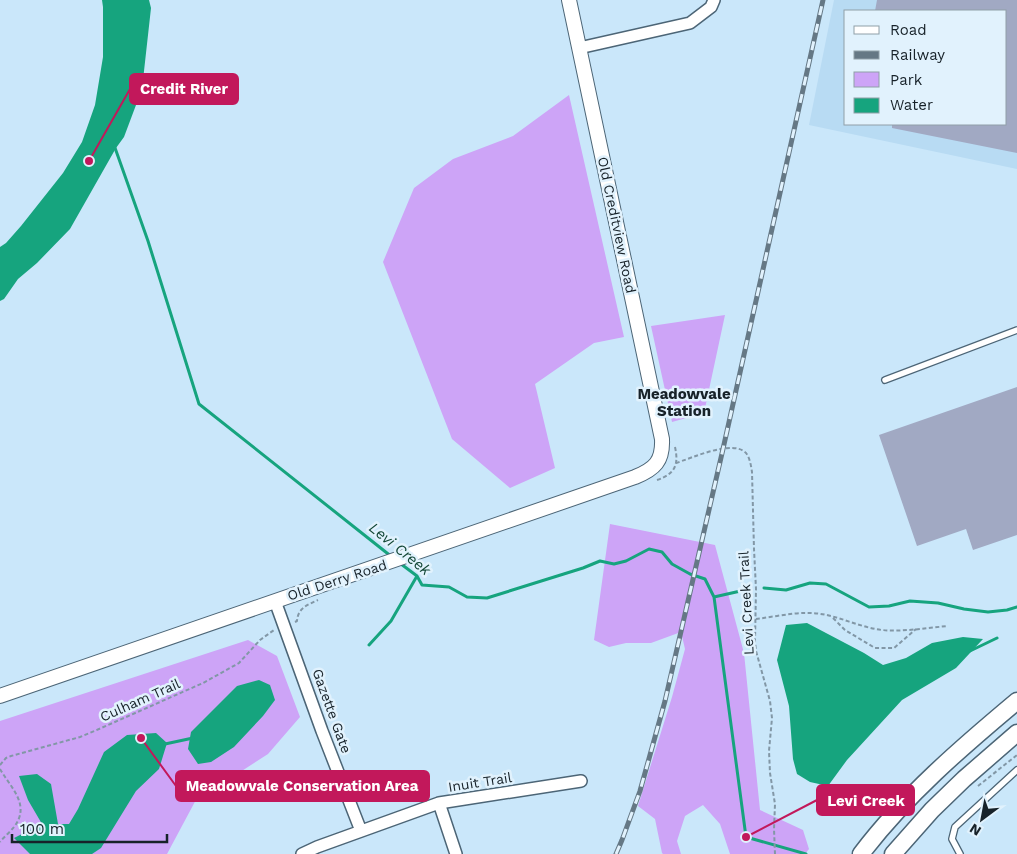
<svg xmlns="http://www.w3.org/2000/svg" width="1017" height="854" font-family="'Work Sans',sans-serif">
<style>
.built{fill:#b8dbf3;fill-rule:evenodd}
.green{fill:#cda4f7}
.water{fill:#16a47e}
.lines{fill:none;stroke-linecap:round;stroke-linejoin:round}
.stream{stroke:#16a47e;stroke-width:3}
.building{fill:#a1a9c3}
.service-casing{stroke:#4c6576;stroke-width:8}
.minor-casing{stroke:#4c6576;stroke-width:14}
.tertiary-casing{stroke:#4c6576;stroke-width:16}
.secondary-casing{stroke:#4c6576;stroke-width:19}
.path{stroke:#8297a6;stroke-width:2;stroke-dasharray:4 2.5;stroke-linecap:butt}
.service{stroke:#fff;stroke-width:5.5}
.minor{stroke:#fff;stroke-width:11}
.tertiary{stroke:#fff;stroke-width:14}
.secondary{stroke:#fff;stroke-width:16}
.rail-casing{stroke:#657885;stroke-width:5}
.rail{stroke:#e1f2fd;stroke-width:3;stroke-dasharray:9;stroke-linecap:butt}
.labels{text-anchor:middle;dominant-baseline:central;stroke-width:5;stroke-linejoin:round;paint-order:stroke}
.street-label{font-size:14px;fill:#172229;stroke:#e1f2fd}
.neighbourhood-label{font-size:15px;font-weight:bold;fill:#172229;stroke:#e1f2fd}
.water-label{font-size:15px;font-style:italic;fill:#124736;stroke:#e1f2fd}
.leader{fill:none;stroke:#c2185b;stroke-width:2}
.callout-dot{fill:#c2185b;stroke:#e1f2fd;stroke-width:2}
.callout{fill:#c2185b;stroke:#c2185b;stroke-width:2}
.callout-label{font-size:15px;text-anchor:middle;font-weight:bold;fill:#fff}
</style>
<rect width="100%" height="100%" fill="#cae7fa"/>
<!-- built -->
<path class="built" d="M 834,0 L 1017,0 L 1017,169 L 809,125 ZM 846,11 L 1006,11 L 1006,124 L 846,124 Z"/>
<!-- green -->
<path class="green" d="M 569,95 L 624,337 L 594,343 L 535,384 L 555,468 L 510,488 L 452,439 L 383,262 L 414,188 L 453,159 L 513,136 Z
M 725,315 L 704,413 L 672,422 L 651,326 Z
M 610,524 L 715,545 L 744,653 L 760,810 L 803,830 L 809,849 L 805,854 L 730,854 L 720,824 L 703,805 L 685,816 L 677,841 L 681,854 L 663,854 L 662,853 L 655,819 L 638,806 L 672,697 L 685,649 L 681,632 L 651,643 L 626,643 L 609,647 L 594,640 Z
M 248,640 L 277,656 L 300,717 L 268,754 L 234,776 L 206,781 L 167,854 L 0,854 L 0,721 Z"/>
<!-- water -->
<path class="water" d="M 102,0 L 149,0 L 151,8 L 142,89 L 124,137 L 116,148 L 70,229 L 37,263 L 18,279 L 4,299 L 0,301 L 0,247 L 6,243 L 21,226 L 63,173 L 82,142 L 95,105 L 103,57 L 103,7 Z
M 807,623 L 864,653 L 883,665 L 906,658 L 932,643 L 963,637 L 983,639 L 956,668 L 902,700 L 847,760 L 828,786 L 810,782 L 797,774 L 793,759 L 789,706 L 777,660 L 786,625 Z
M 259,680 L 270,685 L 275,700 L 263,716 L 234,747 L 211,762 L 198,764 L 188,749 L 191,732 L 237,686 Z
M 156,733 L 167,743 L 159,769 L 136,791 L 101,848 L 92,854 L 30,854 L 14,838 L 42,824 L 28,800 L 19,776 L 37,774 L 51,784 L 58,824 L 69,824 L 78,809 L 104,752 L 127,735 Z"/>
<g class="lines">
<!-- stream -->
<path class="stream" d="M 114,145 L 148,241 L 199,404 L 392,557
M 401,564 L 417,576 L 422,585 L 449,587 L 467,597 L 487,598 L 583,568 L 600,561 L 614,564 L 626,561 L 649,549 L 662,552 L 672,564 L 690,574 L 705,579 L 714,597 L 746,837 L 806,854
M 764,588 L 786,590 L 810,583 L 826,584 L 869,607 L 889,606 L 910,601 L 938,603 L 964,609 L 988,612 L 1007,610 L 1017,607
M 714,597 L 745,590
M 369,645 L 391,621 L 417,576
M 970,651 L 997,638
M 165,744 L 193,738"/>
</g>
<!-- building -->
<path class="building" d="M 877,0 L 1017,0 L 1017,153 L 892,128 L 892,124 L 1006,124 L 1006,11 L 875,11 Z
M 1017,387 L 1017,535 L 973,550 L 966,529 L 917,546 L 879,435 Z"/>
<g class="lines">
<defs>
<path id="service" d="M 885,380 L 1017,330
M 960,854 L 952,839 L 955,827 L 1017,770"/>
<path id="minor" d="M 579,48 L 690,23 L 711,7 L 714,0
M 275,601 L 322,731 L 361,831
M 439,803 L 456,854
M 302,854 L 317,847 L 439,803 L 581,781"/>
<path id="tertiary" d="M 0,696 C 212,623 424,551 635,477 C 655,469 663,461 662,439 L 569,0"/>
<path id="secondary" d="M 861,854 C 905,796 962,747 1017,701
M 893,854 L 932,810 L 964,779 L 1017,733"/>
</defs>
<!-- service casing -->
<use href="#service" class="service-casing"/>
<!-- minor casing -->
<use href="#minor" class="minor-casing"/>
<!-- tertiary casing -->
<use href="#tertiary" class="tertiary-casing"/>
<!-- secondary casing -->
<use href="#secondary" class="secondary-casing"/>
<!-- path -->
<path class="path" d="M 676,463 C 692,458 733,439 746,453 C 750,458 751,466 752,472 L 754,549 L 756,589 L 755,641 L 756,651 L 770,701 L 772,718 L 769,751 L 770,773 L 775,804 L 774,829 L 775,854
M 657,480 C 675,474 679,465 675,447
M 833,618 L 845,630 L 875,648 L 894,648 L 916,629
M 756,619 C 772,617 791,613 806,613 C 833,612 856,627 882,630 C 903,632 926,628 948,626
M 295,622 L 297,621 C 298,608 307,605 318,600
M 0,765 L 6,758 L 11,756 L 80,737 L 99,729 L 203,683 L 239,663 L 260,640 L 274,630
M 0,769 C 11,788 31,805 14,827 C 10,832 4,837 0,842
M 978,786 L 1017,755"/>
<!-- service -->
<use href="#service" class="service"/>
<!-- minor -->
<use href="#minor" class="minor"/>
<!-- tertiary -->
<use href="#tertiary" class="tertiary"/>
<!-- secondary -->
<use href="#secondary" class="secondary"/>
<defs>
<path id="rail" d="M 616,854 L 622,840 L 640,791 L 665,701 L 723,449 L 823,0"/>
</defs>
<!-- rail casing -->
<use href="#rail" class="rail-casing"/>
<!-- rail -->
<use href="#rail" class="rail"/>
</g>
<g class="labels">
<!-- street labels -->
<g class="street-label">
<text transform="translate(617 225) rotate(78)">Old Creditview Road</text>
<text transform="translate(337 580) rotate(-18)">Old Derry Road</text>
<text transform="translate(746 603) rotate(-93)">Levi Creek Trail</text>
<text transform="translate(140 700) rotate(-24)">Culham Trail</text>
<text transform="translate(332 711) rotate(70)">Gazette Gate</text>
<text transform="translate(480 782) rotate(-9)">Inuit Trail</text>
</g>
<!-- neighbourhood labels -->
<g class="neighbourhood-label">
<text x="684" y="394">Meadowvale<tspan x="684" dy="17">Station</tspan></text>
</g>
<!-- water labels -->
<g class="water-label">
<text transform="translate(400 549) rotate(39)">Levi Creek</text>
</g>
</g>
<!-- callouts -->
<path class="leader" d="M89 161L130 89M141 738L176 786M746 837L817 800"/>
<g class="callout-dot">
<circle cx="89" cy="161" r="5"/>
<circle cx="141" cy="738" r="5"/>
<circle cx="746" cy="837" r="5"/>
</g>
<g class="callout">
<rect x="130" y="74" width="108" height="30" rx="5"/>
<rect x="176" y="771" width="253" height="30" rx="5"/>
<rect x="817" y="785" width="97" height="30" rx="5"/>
</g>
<g class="callout-label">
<text x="184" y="94">Credit River</text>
<text x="302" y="791">Meadowvale Conservation Area</text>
<text x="866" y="806">Levi Creek</text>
</g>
<!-- legend -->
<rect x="844" y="10" width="162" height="115" fill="#e1f2fd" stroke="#909fa8"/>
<rect x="854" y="26" width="25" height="8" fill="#ffffff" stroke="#909fa8"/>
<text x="890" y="35" font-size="15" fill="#172229">Road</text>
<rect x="854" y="51" width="25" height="8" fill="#657885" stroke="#909fa8"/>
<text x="890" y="60" font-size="15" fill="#172229">Railway</text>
<rect x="854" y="72" width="25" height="15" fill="#cda4f7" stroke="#909fa8"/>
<text x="890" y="85" font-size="15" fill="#172229">Park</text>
<rect x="854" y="98" width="25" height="15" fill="#16a47e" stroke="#909fa8"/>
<text x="890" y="110" font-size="15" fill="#172229">Water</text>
<!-- north arrow -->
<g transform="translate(982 819) rotate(212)" stroke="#e1f2fd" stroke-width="4" paint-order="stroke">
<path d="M0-4L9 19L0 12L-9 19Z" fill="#172229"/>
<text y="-8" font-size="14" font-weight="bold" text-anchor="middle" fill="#172229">N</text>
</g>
<!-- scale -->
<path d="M12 834v8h155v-8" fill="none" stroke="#172229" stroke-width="2.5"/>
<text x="20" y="834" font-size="15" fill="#172229" stroke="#e1f2fd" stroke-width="4" paint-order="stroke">100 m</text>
</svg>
